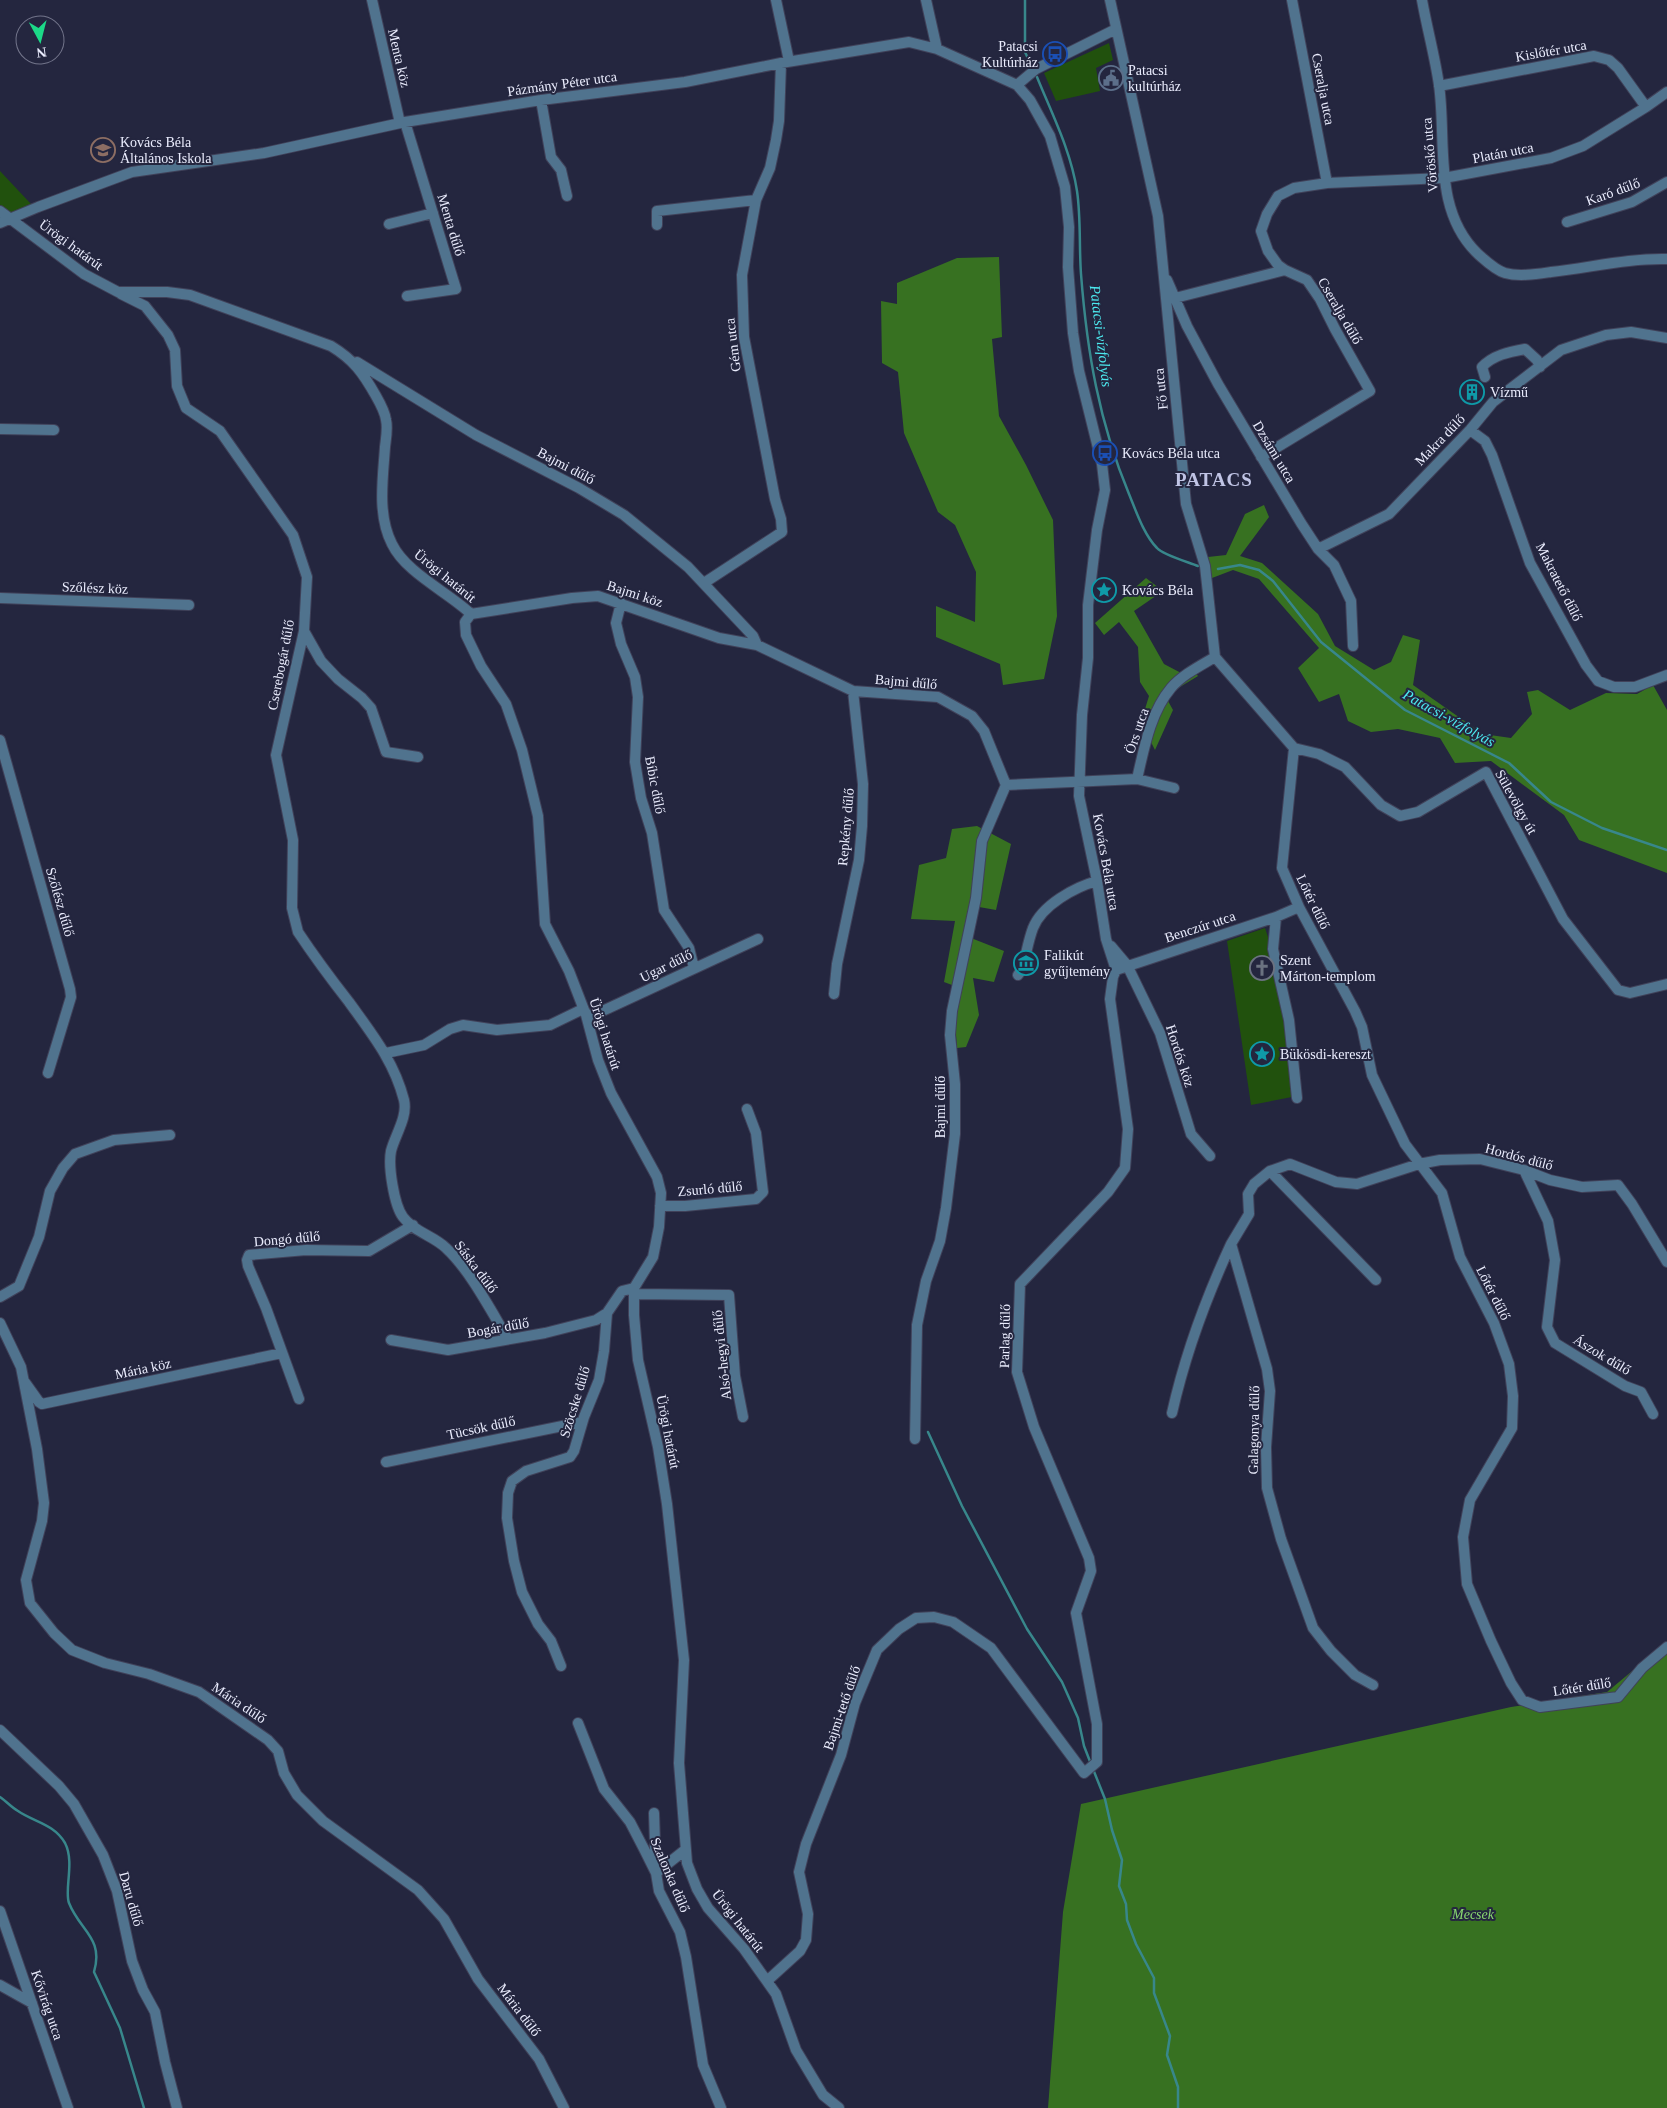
<svg xmlns="http://www.w3.org/2000/svg" width="1667" height="2108" font-family="'Times New Roman',serif">
<style>
.green{fill:#21510d}
.forest{fill:#377121}
.lines{fill:none;stroke-linecap:round;stroke-linejoin:round}
.stream{stroke:#38878b;stroke-width:2.5}
.minor-casing{stroke:#40425a;stroke-width:12}
.minor{stroke:#50738e;stroke-width:10}
.labels{text-anchor:middle;dominant-baseline:central;stroke-width:4;stroke-linejoin:round;paint-order:stroke}
.poi-label{font-size:14px;fill:#eaecfd;stroke:#24263f;text-anchor:start}
.street-label{font-size:14px;fill:#eaecfd;stroke:#24263f}
.park-label{font-size:14px;font-style:italic;fill:#89d870;stroke:#24263f}
.water-label{font-size:15px;font-style:italic;fill:#4ce8ee;stroke:#24263f}
.district-label{font-size:19px;font-weight:bold;letter-spacing:1px;fill:#c0c4e5;stroke:#24263f}
</style>
<rect width="100%" height="100%" fill="#24263f"/>
<!-- green -->
<path class="green" d="M 1109,43 L 1113,60 L 1096,68 L 1100,91 L 1056,101 L 1044,73 Z
M 0,171 L 31,204 L 9,217 L 0,210 Z
M 1265,928 L 1282,979 L 1297,1096 L 1251,1105 L 1227,941 Z"/>
<!-- forest -->
<path class="forest" d="M 999,257 L 1002,337 L 992,339 L 999,416 L 1026,465 L 1053,520 L 1057,616 L 1044,679 L 1003,685 L 1000,664 L 936,637 L 936,606 L 975,622 L 976,572 L 955,525 L 938,512 L 904,433 L 898,372 L 882,363 L 881,301 L 897,304 L 897,283 L 957,258 Z
M 1264,505 L 1269,517 L 1240,556 L 1262,563 L 1318,614 L 1335,646 L 1374,670 L 1391,662 L 1403,635 L 1420,640 L 1413,685 L 1483,734 L 1511,738 L 1532,714 L 1527,692 L 1538,690 L 1570,710 L 1606,693 L 1637,694 L 1653,685 L 1667,710 L 1667,873 L 1579,840 L 1564,815 L 1491,761 L 1455,763 L 1440,738 L 1398,729 L 1371,732 L 1348,721 L 1339,694 L 1319,702 L 1298,668 L 1319,648 L 1259,579 L 1233,570 L 1212,578 L 1208,557 L 1226,555 L 1245,514 Z
M 1146,578 L 1163,591 L 1134,611 L 1164,664 L 1183,674 L 1191,668 L 1198,676 L 1175,690 L 1168,701 L 1173,710 L 1155,750 L 1141,722 L 1149,696 L 1140,682 L 1138,647 L 1119,622 L 1104,635 L 1095,623 Z
M 977,826 L 1011,844 L 996,910 L 979,907 L 971,938 L 1004,951 L 994,982 L 973,978 L 979,1015 L 966,1047 L 957,1048 L 952,985 L 944,982 L 955,921 L 911,919 L 919,865 L 946,858 L 952,829 Z
M 1667,1642 L 1667,2108 L 1048,2108 L 1063,1912 L 1081,1804 L 1511,1707 L 1607,1692 Z"/>
<g class="lines">
<!-- stream -->
<path class="stream" d="M 1025,0 L 1025,52 L 1031,65
M 1037,77 C 1052,114 1071,151 1077,191 C 1081,218 1079,246 1081,274 C 1087,352 1099,422 1129,494 C 1136,511 1144,535 1157,548 C 1163,555 1188,562 1198,566
M 1218,569 L 1240,565 L 1259,570 L 1273,581 L 1321,642 L 1405,710 L 1509,763 L 1551,802 L 1602,828 L 1667,850
M 928,1432 L 962,1506 L 1027,1629 L 1062,1682 L 1078,1718 L 1084,1746 L 1091,1764
M 1093,1769 L 1105,1799 L 1112,1830 L 1122,1860 L 1119,1886 L 1126,1904 L 1127,1920 L 1136,1944 L 1154,1978 L 1154,1993 L 1170,2036 L 1167,2055 L 1178,2087 L 1178,2108
M 0,1797 C 6,1801 11,1807 18,1811 C 34,1822 54,1824 65,1843 C 75,1862 64,1890 69,1903 C 80,1931 104,1938 94,1972 L 120,2028 L 144,2108"/>
<defs>
<path id="minor" d="M 372,0 L 400,123
M 776,0 L 789,61
M 926,0 L 937,49
M 1110,0 L 1158,216 L 1186,504 L 1205,566 L 1215,657 L 1294,748
M 1292,0 L 1327,183
M 1422,0 C 1427,28 1435,57 1439,85 C 1447,142 1432,210 1478,254 C 1486,261 1495,270 1505,273 C 1519,277 1537,274 1551,272 C 1589,268 1628,258 1667,259
M 1017,85 L 1036,69 L 1116,29
M 1439,86 L 1594,56 L 1609,60 L 1618,68 L 1646,107
M 541,100 L 551,157 L 561,170 L 567,196
M 405,122 L 456,289 L 407,296
M 0,211 L 84,274 L 118,292 L 167,292 L 190,295 L 331,346 C 354,360 363,373 376,396 C 380,403 385,412 386,420 C 388,428 386,438 385,447 C 383,478 377,515 392,544 C 406,573 448,592 471,614 L 465,622 L 466,635 L 481,666 L 506,704 L 522,750 L 538,816 L 545,924 L 569,971 L 586,1015 L 598,1060 L 611,1093 L 657,1177 L 661,1193 L 659,1227 L 653,1257 L 634,1288 L 634,1315 L 638,1360 L 658,1447 L 667,1504 L 684,1660 L 679,1763 L 687,1863 L 697,1889 L 708,1908 L 744,1949 L 776,1994 L 796,2050 L 823,2095 L 839,2108
M 1567,222 L 1632,202 L 1667,182
M 0,223 L 38,207 L 132,172 L 264,153 L 405,122 L 541,100 L 685,82 L 781,63 L 909,42 L 937,49 L 1017,85 L 1030,100 L 1050,136 L 1065,187 L 1069,227 L 1068,267 L 1073,333 L 1079,371 L 1102,464 L 1105,490 L 1097,530 L 1088,605 L 1088,658 L 1082,715 L 1079,796 L 1097,881 L 1106,939 L 1116,970
M 389,224 L 433,213
M 657,225 L 657,211 L 756,200
M 1167,280 L 1187,326 L 1218,384 L 1301,523 L 1318,549 L 1334,565 L 1351,601 L 1353,646
M 121,294 L 145,306 L 168,335 L 175,350 L 177,386 L 186,408 L 220,431 L 293,535 L 307,577 L 304,631 L 276,755 L 293,840 L 292,908 L 298,932 C 314,956 331,979 349,1002 C 372,1034 394,1061 404,1100 C 408,1117 395,1135 391,1151 C 388,1166 394,1205 403,1217 C 414,1232 434,1236 446,1248 C 470,1270 491,1311 508,1339
M 1175,298 L 1285,270
M 357,362 L 476,435 L 579,488 L 624,515 L 688,567 L 753,636 L 757,645 L 853,691 L 938,697 L 972,716 L 984,731 L 1006,785 L 982,841 L 976,898 L 952,1011 L 950,1035 L 955,1084 L 955,1134 L 946,1208 L 940,1241 L 926,1281 L 917,1325 L 915,1439
M 1485,377 L 1482,367 C 1493,355 1509,352 1525,349 L 1537,360 L 1540,367
M 0,429 L 54,430
M 1470,430 L 1485,441 L 1492,455 L 1530,563 L 1586,665 L 1598,681 L 1614,687 L 1635,687 L 1667,675
M 1261,457 L 1370,391 L 1335,329 L 1320,299 L 1307,280 L 1285,270 L 1278,265 L 1268,251 L 1261,231 L 1267,214 L 1278,196 L 1294,188 L 1327,183 L 1444,178 L 1551,158 L 1583,146 L 1646,107 L 1667,92
M 1318,549 L 1389,514 L 1470,430 L 1493,402 L 1561,350 L 1606,335 L 1631,332 L 1667,338
M 704,583 L 782,532 L 781,519 L 775,499 L 744,337 L 742,275 L 756,200 L 770,168 L 776,140 L 779,121 L 781,63
M 0,598 L 189,605
M 621,603 L 616,623 L 621,644 L 635,677 L 638,697 L 635,762 L 641,798 L 652,833 L 664,910 L 689,948 L 694,968
M 471,614 L 572,598 L 598,596 L 719,638 L 757,645
M 304,631 L 321,661 L 338,679 L 362,698 L 371,708 L 386,752 L 418,757
M 0,740 L 70,989 L 71,997 L 48,1073
M 1294,748 L 1282,868 L 1299,907 L 1355,1011 L 1362,1027 L 1372,1075 L 1405,1144 L 1442,1193 L 1460,1257 L 1494,1323 L 1509,1364 L 1513,1396 L 1512,1428 L 1470,1500 L 1463,1537 L 1467,1584 L 1491,1641 L 1511,1683 L 1522,1700 L 1540,1707 L 1618,1697 L 1642,1668 L 1667,1647
M 1294,748 L 1319,754 L 1345,767 L 1381,805 L 1400,816 L 1418,812 L 1486,772 L 1563,919 L 1618,990 L 1630,993 L 1667,984
M 1137,779 C 1144,749 1150,713 1171,688 C 1182,675 1200,666 1215,657
M 1006,785 L 1137,779 L 1174,788
M 1276,917 L 1273,949 L 1289,1020 L 1297,1098
M 1111,946 L 1127,965 L 1160,1033 L 1191,1134 L 1210,1156
M 1018,975 L 1022,969 C 1026,956 1028,941 1033,928 C 1042,905 1075,887 1097,881
M 834,994 L 837,964 L 859,860 L 862,826 L 863,784 L 853,691
M 586,1015 L 596,1014 L 758,939
M 386,1053 L 424,1045 L 450,1029 L 463,1025 L 497,1030 L 550,1025 L 583,1009
M 1524,1170 L 1548,1221 L 1555,1260 L 1547,1327 L 1555,1343 L 1625,1386 L 1641,1392 L 1653,1414
M 1270,1171 L 1376,1280
M 660,1206 L 685,1206 L 756,1199 L 763,1192 L 756,1133 L 747,1109
M 635,1294 L 729,1295 L 735,1376 L 743,1417
M 0,1297 L 19,1286 L 39,1237 L 50,1191 L 63,1168 L 75,1154 L 114,1140 L 170,1135
M 0,1323 L 21,1367 L 37,1449 L 44,1503 L 42,1521 L 26,1580 L 30,1603 L 54,1633 L 72,1650 L 105,1663 L 149,1674 L 199,1692 L 268,1740 L 278,1751 L 284,1773 L 297,1795 L 323,1821 L 418,1890 L 444,1919 L 478,1979 L 539,2059 L 564,2108
M 391,1340 L 448,1350 L 545,1333 L 596,1320 L 607,1313
M 24,1381 L 39,1402 L 42,1404 L 282,1353
M 299,1399 L 266,1308 L 248,1266 L 247,1260 L 249,1255 L 306,1250 L 369,1251 L 413,1225
M 1172,1413 C 1185,1355 1206,1298 1231,1244
M 386,1462 L 582,1422
M 561,1666 L 551,1641 L 538,1624 L 522,1592 L 514,1561 L 507,1518 L 508,1493 L 512,1481 L 526,1471 L 570,1457 L 574,1451 L 584,1417 L 599,1380 L 604,1351 L 607,1313 L 622,1291 L 634,1288
M 1373,1685 L 1355,1675 L 1331,1651 L 1313,1628 L 1281,1539 L 1267,1488 L 1266,1447 L 1270,1391 L 1267,1369 L 1231,1244 L 1249,1214 L 1248,1194 L 1254,1184 L 1270,1171 L 1290,1164 L 1336,1182 L 1357,1184 L 1419,1164 L 1440,1160 L 1480,1159 L 1524,1170 L 1550,1180 L 1582,1187 L 1618,1185 L 1632,1204 L 1667,1262
M 578,1723 L 604,1789 L 630,1822 L 644,1849 L 656,1873 L 659,1891 L 680,1932 L 686,1957 L 703,2065 L 721,2108
M 0,1730 L 59,1786 L 74,1804 L 103,1855 L 117,1891 L 132,1961 L 143,1990 L 155,2012 L 165,2062 L 177,2108
M 654,1813 L 656,1873 L 685,1850
M 0,1911 L 68,2108
M 767,1981 L 800,1951 L 806,1940 L 808,1914 L 799,1872 L 806,1844 L 841,1755 L 855,1703 L 877,1650 L 899,1629 L 916,1618 L 934,1617 L 953,1622 L 991,1648 L 1084,1773 L 1097,1762 L 1097,1724 L 1076,1613 L 1091,1571 L 1089,1558 L 1034,1427 L 1017,1372 L 1020,1284 L 1108,1192 L 1125,1168 L 1128,1129 L 1110,999 L 1113,977 L 1116,970 L 1276,917 L 1299,907
M 0,1985 L 32,2003"/>
</defs>
<!-- minor casing -->
<use href="#minor" class="minor-casing"/>
<!-- minor -->
<use href="#minor" class="minor"/>
</g>
<!-- icons -->
<defs>
<symbol id="bus-ring" viewBox="-11 -11 22 22"><circle r="9.5" fill="#24263f" stroke="#1a4fb4" stroke-width="1.5"/><path d="M-5-6H5V4H4V6H2V4H-2V6H-4V4H-5ZM-3.5-4V0h7V-4ZM-3.5 1.2v1.5H-2V1.2ZM2 1.2v1.5H3.5V1.2Z" fill="#1a4fb4"/></symbol>
<symbol id="civic-ring" viewBox="-11 -11 22 22"><circle r="9.5" fill="#24263f" stroke="#5c6f8a" stroke-width="1.5"/><path d="M-.6-6.5H3V-4.5H.6V-3L4-1V1h2V6H-6V1h2V-1L-.6-3ZM-1.2 2.5V6h2.4V2.5Z" fill="#5c6f8a"/></symbol>
<symbol id="school-ring" viewBox="-11 -11 22 22"><circle r="9.5" fill="#24263f" stroke="#8d6e63" stroke-width="1.5"/><path d="M0-5L7-2L0 1L-7-2ZM-4 1L0 2.5L4 1V4Q0 6-4 4Z" fill="#8d6e63"/></symbol>
<symbol id="building-ring" viewBox="-11 -11 22 22"><circle r="9.5" fill="#24263f" stroke="#0f9aa8" stroke-width="1.5"/><path d="M-4-6H4V6H1V3H-1V6H-4ZM-2.5-4.3h1.7v1.8h-1.7ZM.8-4.3h1.7v1.8H.8ZM-2.5-1h1.7V.8h-1.7ZM.8-1h1.7V.8H.8Z" fill="#0f9aa8"/></symbol>
<symbol id="sight-ring" viewBox="-11 -11 22 22"><circle r="9.5" fill="#24263f" stroke="#0f9aa8" stroke-width="1.5"/><path d="M0-6L1.8-2.2L6-1.7L2.9 1.2L3.7 5.4L0 3.3L-3.7 5.4L-2.9 1.2L-6-1.7L-1.8-2.2Z" fill="#0f9aa8"/></symbol>
<symbol id="museum-ring" viewBox="-11 -11 22 22"><circle r="9.5" fill="#24263f" stroke="#0f9aa8" stroke-width="1.5"/><path d="M0-6L6-3V-2H-6V-3ZM-5-1h2V3h-2ZM-1-1h2V3h-2ZM3-1h2V3H3ZM-6 4H6V6H-6Z" fill="#0f9aa8"/></symbol>
<symbol id="church-ring" viewBox="-11 -11 22 22"><circle r="9.5" fill="#24263f" stroke="#6b7280" stroke-width="1.5"/><path d="M-1.2-6h2.4v3.5h3.3v2.4h-3.3V6h-2.4V-.1h-3.3v-2.4h3.3Z" fill="#6b7280"/></symbol>
</defs>
<g fill-rule="evenodd">
<use href="#bus-ring" x="1041" y="40" width="28" height="28"/>
<use href="#civic-ring" x="1097" y="64" width="28" height="28"/>
<use href="#school-ring" x="89" y="136" width="28" height="28"/>
<use href="#building-ring" x="1458" y="378" width="28" height="28"/>
<use href="#bus-ring" x="1091" y="439" width="28" height="28"/>
<use href="#sight-ring" x="1090" y="576" width="28" height="28"/>
<use href="#museum-ring" x="1012" y="949" width="28" height="28"/>
<use href="#church-ring" x="1248" y="954" width="28" height="28"/>
<use href="#sight-ring" x="1248" y="1040" width="28" height="28"/>
</g>
<g class="labels">
<!-- poi labels -->
<g class="poi-label">
<text x="1038" y="46" text-anchor="end">Patacsi<tspan x="1038" dy="16">Kultúrház</tspan></text>
<text x="1128" y="70">Patacsi<tspan x="1128" dy="16">kultúrház</tspan></text>
<text x="120" y="142">Kovács Béla<tspan x="120" dy="16">Általános Iskola</tspan></text>
<text x="1490" y="392">Vízmű</text>
<text x="1122" y="453">Kovács Béla utca</text>
<text x="1122" y="590">Kovács Béla</text>
<text x="1044" y="955">Falikút<tspan x="1044" dy="16">gyűjtemény</tspan></text>
<text x="1280" y="960">Szent<tspan x="1280" dy="16">Márton-templom</tspan></text>
<text x="1280" y="1054">Bükösdi-kereszt</text>
</g>
<!-- street labels -->
<g class="street-label">
<text transform="translate(1551 51) rotate(-10)">Kislőtér utca</text>
<text transform="translate(399 58) rotate(77)">Menta köz</text>
<text transform="translate(562 84) rotate(-8)">Pázmány Péter utca</text>
<text transform="translate(1323 89) rotate(79)">Cseralja utca</text>
<text transform="translate(1503 153) rotate(-11)">Platán utca</text>
<text transform="translate(1430 155) rotate(-95)">Vöröskő utca</text>
<text transform="translate(1613 192) rotate(-20)">Karó dűlő</text>
<text transform="translate(451 225) rotate(73)">Menta dűlő</text>
<text transform="translate(71 245) rotate(36)">Ürögi határút</text>
<text transform="translate(1340 311) rotate(60)">Cseralja dűlő</text>
<text transform="translate(733 345) rotate(-97)">Gém utca</text>
<text transform="translate(1161 389) rotate(-96)">Fő utca</text>
<text transform="translate(1440 440) rotate(-46)">Makra dűlő</text>
<text transform="translate(1274 452) rotate(59)">Dzsámi utca</text>
<text transform="translate(566 466) rotate(28)">Bajmi dűlő</text>
<text transform="translate(445 576) rotate(39)">Ürögi határút</text>
<text transform="translate(1559 582) rotate(63)">Makratető dűlő</text>
<text transform="translate(95 588) rotate(2)">Szőlész köz</text>
<text transform="translate(635 594) rotate(18)">Bajmi köz</text>
<text transform="translate(281 665) rotate(-79)">Cserebogár dűlő</text>
<text transform="translate(906 682) rotate(5)">Bajmi dűlő</text>
<text transform="translate(1137 731) rotate(-71)">Örs utca</text>
<text transform="translate(655 785) rotate(79)">Bíbic dűlő</text>
<text transform="translate(1516 802) rotate(61)">Sülevölgy út</text>
<text transform="translate(846 827) rotate(-85)">Repkény dűlő</text>
<text transform="translate(1106 862) rotate(80)">Kovács Béla utca</text>
<text transform="translate(60 902) rotate(74)">Szőlész dűlő</text>
<text transform="translate(1313 902) rotate(64)">Lőtér dűlő</text>
<text transform="translate(1200 927) rotate(-18)">Benczúr utca</text>
<text transform="translate(666 966) rotate(-26)">Ugar dűlő</text>
<text transform="translate(605 1034) rotate(72)">Ürögi határút</text>
<text transform="translate(1180 1056) rotate(72)">Hordós köz</text>
<text transform="translate(940 1107) rotate(-90)">Bajmi dűlő</text>
<text transform="translate(1519 1157) rotate(15)">Hordós dűlő</text>
<text transform="translate(710 1189) rotate(-5)">Zsurló dűlő</text>
<text transform="translate(287 1239) rotate(-5)">Dongó dűlő</text>
<text transform="translate(476 1267) rotate(53)">Sáska dűlő</text>
<text transform="translate(1493 1293) rotate(63)">Lőtér dűlő</text>
<text transform="translate(498 1328) rotate(-10)">Bogár dűlő</text>
<text transform="translate(1005 1336) rotate(-89)">Parlag dűlő</text>
<text transform="translate(722 1355) rotate(-96)">Alsó-hegyi dűlő</text>
<text transform="translate(1602 1355) rotate(31)">Ászok dűlő</text>
<text transform="translate(143 1369) rotate(-12)">Mária köz</text>
<text transform="translate(575 1402) rotate(-73)">Szöcske dűlő</text>
<text transform="translate(481 1428) rotate(-12)">Tücsök dűlő</text>
<text transform="translate(1254 1430) rotate(-89)">Galagonya dűlő</text>
<text transform="translate(668 1432) rotate(79)">Ürögi határút</text>
<text transform="translate(1582 1687) rotate(-9)">Lőtér dűlő</text>
<text transform="translate(239 1703) rotate(34)">Mária dűlő</text>
<text transform="translate(842 1708) rotate(-71)">Bajmi-tető dűlő</text>
<text transform="translate(670 1875) rotate(67)">Szalonka dűlő</text>
<text transform="translate(131 1899) rotate(74)">Daru dűlő</text>
<text transform="translate(738 1921) rotate(52)">Ürögi határút</text>
<text transform="translate(47 2005) rotate(71)">Kővirág utca</text>
<text transform="translate(519 2010) rotate(53)">Mária dűlő</text>
</g>
<!-- park labels -->
<g class="park-label">
<text x="1473" y="1914">Mecsek</text>
</g>
<!-- water labels -->
<g class="water-label">
<text transform="translate(1101 336) rotate(83)">Patacsi-vízfolyás</text>
<text transform="translate(1449 718) rotate(29)">Patacsi-vízfolyás</text>
</g>
<!-- district labels -->
<g class="district-label">
<text x="1214" y="479">PATACS</text>
</g>
</g>
<!-- north arrow -->
<g transform="translate(40 40) rotate(173)"><circle r="24" fill="#24263f" stroke="#73758b"/>
<path d="M0-4L9 19L0 12L-9 19Z" fill="#1cd988"/>
<text y="-8" font-size="14" font-weight="bold" text-anchor="middle" fill="#eaecfd">N</text>
</g>
</svg>
